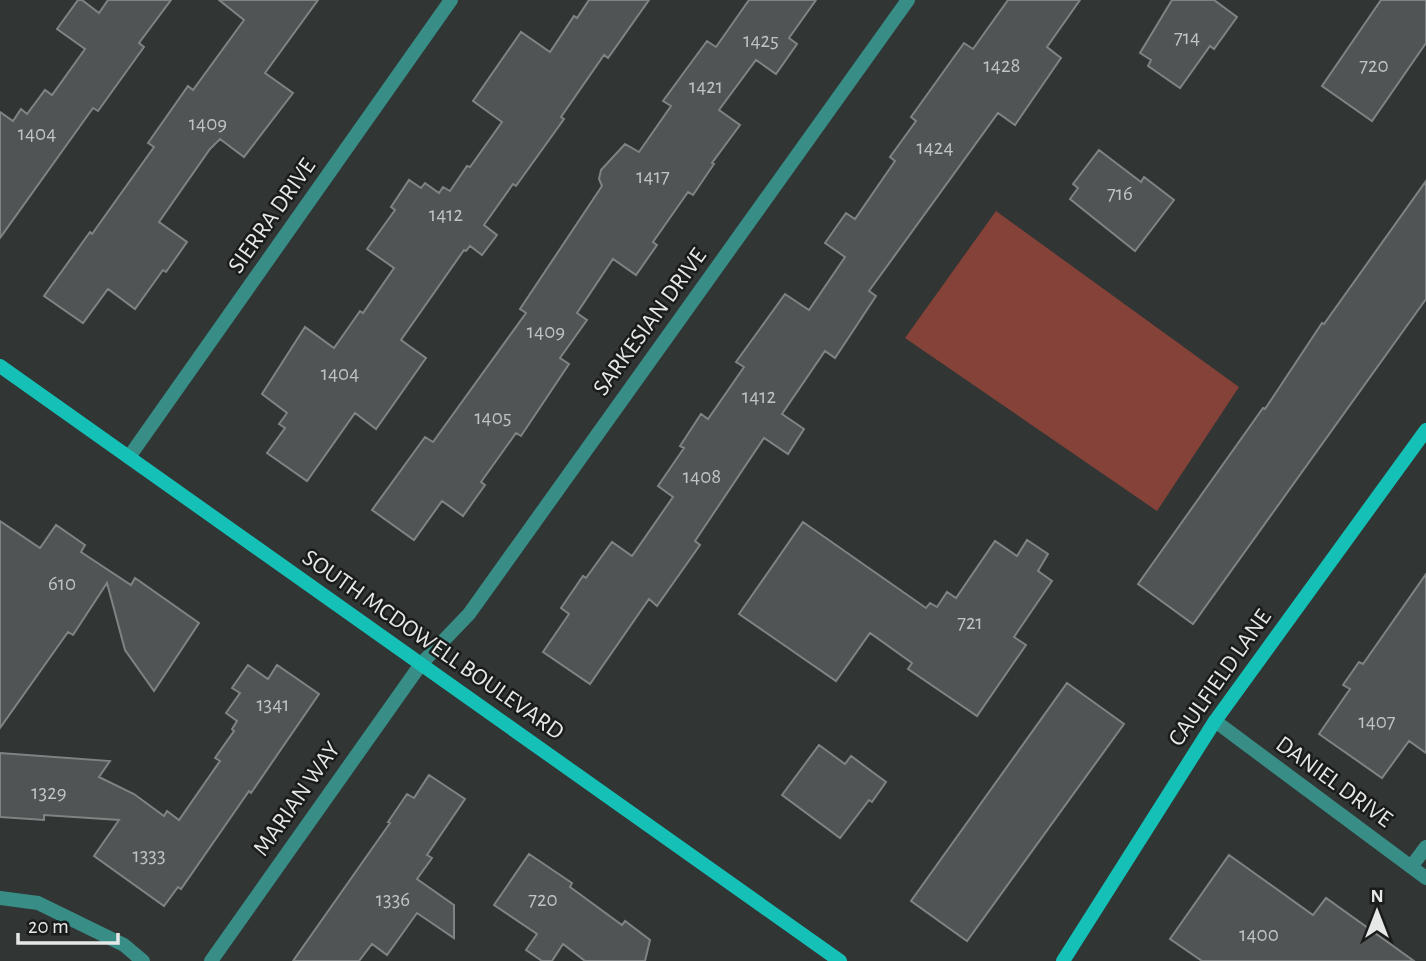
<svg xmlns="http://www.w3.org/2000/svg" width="1426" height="961" font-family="'Alegreya Sans',sans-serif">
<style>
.green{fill:#844239}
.building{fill:#505454;stroke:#7f8383;stroke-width:2}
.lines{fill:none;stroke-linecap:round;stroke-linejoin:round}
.minor{stroke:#388e87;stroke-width:14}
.secondary{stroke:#15c0b6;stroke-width:14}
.labels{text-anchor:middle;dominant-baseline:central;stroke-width:5;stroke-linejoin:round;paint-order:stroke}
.number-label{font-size:21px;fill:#c0c3c3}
.street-label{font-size:24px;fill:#e6e8e8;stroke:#1a1c1c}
</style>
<rect width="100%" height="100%" fill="#313534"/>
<!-- green -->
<path class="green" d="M 996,211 L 1239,387 L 1157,511 L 905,338 Z"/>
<!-- building -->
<path class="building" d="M 78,0 L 82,0 L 99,13 L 108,0 L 171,0 L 139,43 L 144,47 L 98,111 L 93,108 L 0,238 L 0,112 L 13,121 L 21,109 L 27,114 L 45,90 L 52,95 L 85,49 L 57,29 Z
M 219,0 L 318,0 L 265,73 L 293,93 L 244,157 L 220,139 L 210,149 L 159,222 L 187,242 L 166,272 L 163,270 L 135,309 L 108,289 L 83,323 L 44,296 L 90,232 L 92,234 L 154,147 L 148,143 L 188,86 L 193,90 L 244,20 Z
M 589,0 L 649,0 L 608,58 L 604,55 L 561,117 L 564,119 L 516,186 L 513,184 L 484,225 L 497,235 L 482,255 L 470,246 L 466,251 L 464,250 L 401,340 L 426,358 L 376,429 L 355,413 L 307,481 L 267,453 L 285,428 L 279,424 L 287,413 L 262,394 L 305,327 L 334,348 L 360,311 L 363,313 L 394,268 L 367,249 L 395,210 L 391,207 L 409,180 L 421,188 L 425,183 L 439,193 L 443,187 L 450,191 L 467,166 L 470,167 L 502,122 L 473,101 L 521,32 L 550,52 L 574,16 L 577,18 Z
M 749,0 L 816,0 L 789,38 L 797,44 L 776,74 L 756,60 L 719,110 L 740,125 L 712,163 L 714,164 L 693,195 L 688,192 L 653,242 L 657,245 L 636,275 L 613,259 L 577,313 L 587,320 L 560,358 L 569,364 L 521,436 L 516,433 L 481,482 L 485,485 L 463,516 L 442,501 L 414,540 L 372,510 L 425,437 L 433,442 L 526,313 L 520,309 L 602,186 L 599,179 L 601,170 L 625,144 L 639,152 L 671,106 L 663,101 L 707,41 L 716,47 Z
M 1008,0 L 1080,0 L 1047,47 L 1061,58 L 1015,125 L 998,113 L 869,291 L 876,296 L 835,358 L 825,351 L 782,414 L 804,429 L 788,454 L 764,438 L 695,541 L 700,545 L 657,606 L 649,599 L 590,684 L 543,652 L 569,614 L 561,608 L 583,576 L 586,578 L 612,542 L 632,556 L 673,497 L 658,486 L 684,448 L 680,446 L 701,414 L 708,419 L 744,367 L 736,362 L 785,294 L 809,310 L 845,257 L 825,243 L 846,213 L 855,219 L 895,161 L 890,157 L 916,121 L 911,117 L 964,43 L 973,49 Z
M 1172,0 L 1214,0 L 1237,17 L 1214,49 L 1210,46 L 1180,88 L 1148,66 L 1151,60 L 1140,53 Z
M 1381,0 L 1426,0 L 1426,43 L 1372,121 L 1322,86 Z
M 1099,150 L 1141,182 L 1144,177 L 1174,200 L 1135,251 L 1070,199 L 1078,188 L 1073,184 Z
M 1426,181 L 1426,299 L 1193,624 L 1138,584 L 1263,408 L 1265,409 L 1322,323 L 1324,324 Z
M 0,521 L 40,548 L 56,525 L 85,545 L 81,552 L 131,585 L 135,578 L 199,623 L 154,691 L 125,650 L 107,583 L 73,635 L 68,632 L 0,728 Z
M 803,522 L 926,608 L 930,603 L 937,607 L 947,592 L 956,598 L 995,541 L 1017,556 L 1027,540 L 1048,554 L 1038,571 L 1052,581 L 1014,637 L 1026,645 L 977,716 L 908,669 L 912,663 L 870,633 L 836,681 L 739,614 Z
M 1426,574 L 1426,753 L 1409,741 L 1382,778 L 1319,734 L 1350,689 L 1343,685 L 1359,662 L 1363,664 Z
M 248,665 L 268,679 L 277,665 L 319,694 L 251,793 L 249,791 L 181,889 L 178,887 L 164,906 L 94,856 L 119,820 L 44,815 L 44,820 L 0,817 L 0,753 L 110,761 L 99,777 L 134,794 L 164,816 L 167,811 L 179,820 L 220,761 L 215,758 L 234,731 L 232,729 L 237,721 L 226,713 L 240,693 L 232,688 Z
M 1067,683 L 1124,724 L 967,941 L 911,901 Z
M 819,745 L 845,764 L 851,756 L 886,782 L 872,802 L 869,800 L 840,838 L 782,795 Z
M 429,775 L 465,799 L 427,855 L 432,858 L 417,879 L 454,905 L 454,938 L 417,913 L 387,955 L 372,944 L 359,961 L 293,961 L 390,823 L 388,822 L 407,794 L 414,798 Z
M 529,854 L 572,883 L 570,887 L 622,925 L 625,921 L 650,940 L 645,961 L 585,961 L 563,944 L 552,961 L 542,961 L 526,950 L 537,934 L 494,905 Z
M 1229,855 L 1313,915 L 1326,898 L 1414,961 L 1202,961 L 1170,939 Z"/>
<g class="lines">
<!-- minor -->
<path class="minor" d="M 129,457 L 451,0
M 1215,721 L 1426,878
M 1411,867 L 1426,847
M 0,898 L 38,903 L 124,945 L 143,961
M 211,961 L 421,664 L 469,614 L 908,0"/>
<!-- secondary -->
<path class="secondary" d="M 0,366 L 840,961
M 1063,961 L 1215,721 L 1426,430"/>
</g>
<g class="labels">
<!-- number labels -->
<g class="number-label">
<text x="1187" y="37">714</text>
<text x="761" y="40">1425</text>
<text x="1002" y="65">1428</text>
<text x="1374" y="65">720</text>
<text x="706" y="86">1421</text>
<text x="208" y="123">1409</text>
<text x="37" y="133">1404</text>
<text x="935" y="147">1424</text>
<text x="653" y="176">1417</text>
<text x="1120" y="193">716</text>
<text x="446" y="214">1412</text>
<text x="546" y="331">1409</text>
<text x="340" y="373">1404</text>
<text x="759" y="396">1412</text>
<text x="493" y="417">1405</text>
<text x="702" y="476">1408</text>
<text x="62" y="583">610</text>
<text x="970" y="622">721</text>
<text x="273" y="704">1341</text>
<text x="1377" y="721">1407</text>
<text x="49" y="792">1329</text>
<text x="149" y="855">1333</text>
<text x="393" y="899">1336</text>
<text x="543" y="899">720</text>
<text x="1259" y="934">1400</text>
</g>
<!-- street labels -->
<g class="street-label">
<text transform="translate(272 216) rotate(-55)">SIERRA DRIVE</text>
<text transform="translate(650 322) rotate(-54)">SARKESIAN DRIVE</text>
<text transform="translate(433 645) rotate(35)">SOUTH MCDOWELL BOULEVARD</text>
<text transform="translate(1220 678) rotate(-55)">CAULFIELD LANE</text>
<text transform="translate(1334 782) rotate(36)">DANIEL DRIVE</text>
<text transform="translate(297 799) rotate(-55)">MARIAN WAY</text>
</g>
</g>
<!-- north arrow -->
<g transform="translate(1377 912)" stroke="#1a1c1c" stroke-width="5" paint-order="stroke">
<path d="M0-5L12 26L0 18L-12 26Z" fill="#e6e8e8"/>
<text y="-10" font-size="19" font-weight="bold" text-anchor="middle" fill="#e6e8e8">N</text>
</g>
<!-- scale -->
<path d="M18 933v10h100v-10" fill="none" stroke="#e6e8e8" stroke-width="3.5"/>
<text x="28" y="933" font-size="21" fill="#e6e8e8" stroke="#1a1c1c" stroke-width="5" paint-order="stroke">20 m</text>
</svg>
